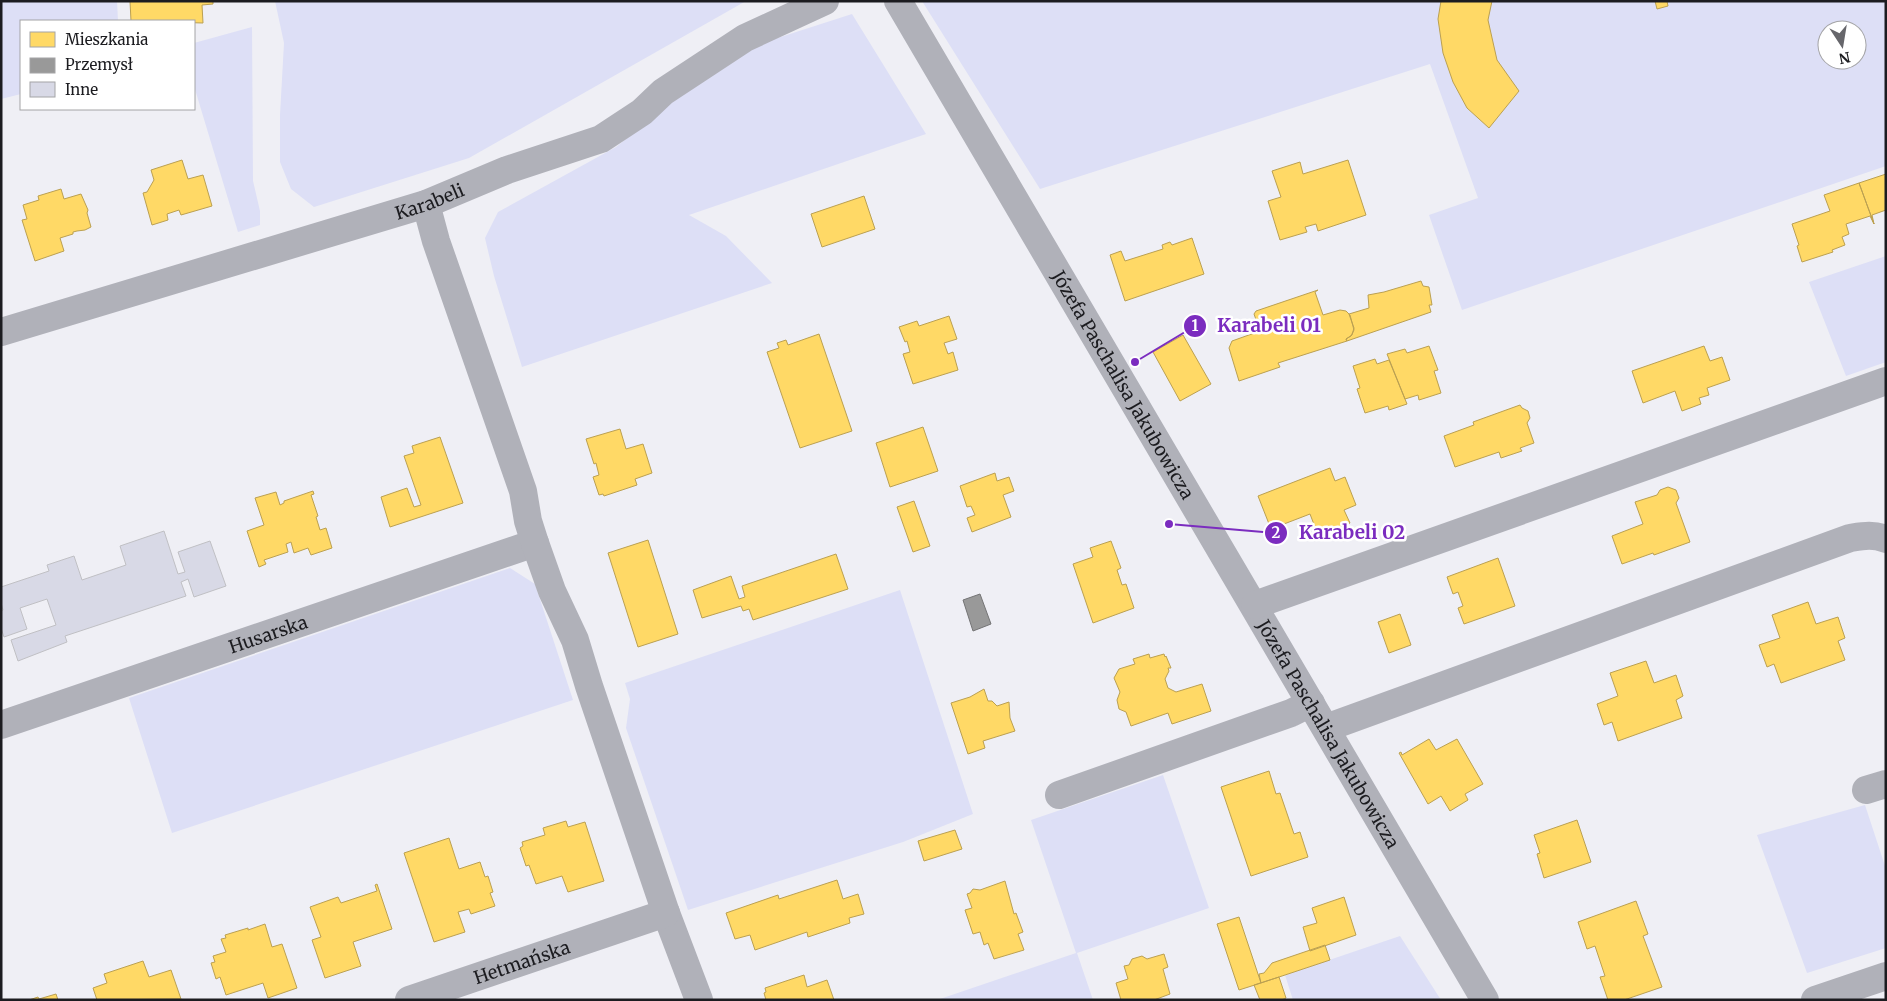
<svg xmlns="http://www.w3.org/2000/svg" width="1887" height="1001" font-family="Merriweather,serif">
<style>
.green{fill:#dddff6;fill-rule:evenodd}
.homes{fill:#ffd966;stroke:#bba051}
.industry{fill:#999;stroke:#747475}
.building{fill:#d8d9e6;stroke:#c0c0c4}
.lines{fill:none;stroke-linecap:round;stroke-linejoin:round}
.minor{stroke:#b0b1b9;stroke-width:28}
.labels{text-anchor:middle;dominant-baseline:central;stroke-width:5;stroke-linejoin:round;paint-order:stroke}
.street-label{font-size:18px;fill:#1c1c20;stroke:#fff}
.leader{fill:none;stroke:#7b2cbf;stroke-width:2}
.callout-dot{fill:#7b2cbf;stroke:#fff;stroke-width:2}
.mark-label{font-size:15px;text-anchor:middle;font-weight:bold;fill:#fff}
.callout-label{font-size:19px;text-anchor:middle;font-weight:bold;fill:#7b2cbf;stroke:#fff;stroke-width:5;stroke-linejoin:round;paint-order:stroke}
</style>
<rect width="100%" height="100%" fill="#efeff5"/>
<!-- green -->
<path class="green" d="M 1,1 L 117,1 L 118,21 L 21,21 L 21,94 L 1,99 Z
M 275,1 L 746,1 L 469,158 L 314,207 L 291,189 L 280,162 L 280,115 L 284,43 Z
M 922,1 L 1886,1 L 1886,166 L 1462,310 L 1429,215 L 1478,198 L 1430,64 L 1040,189 ZM 1827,30 L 1857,30 L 1857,60 L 1827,60 Z
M 852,14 L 926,134 L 689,215 L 726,236 L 772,283 L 522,367 L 494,276 L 485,238 L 498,212 L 616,147 L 681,95 L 762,43 Z
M 252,27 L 253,181 L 260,211 L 260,225 L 238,232 L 194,86 L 194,43 Z
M 1886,256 L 1886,362 L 1846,376 L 1809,282 Z
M 510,568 L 535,584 L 573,700 L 172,833 L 129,698 Z
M 900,590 L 973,814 L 903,842 L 688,910 L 626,728 L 630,699 L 625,683 Z
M 1163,775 L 1209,908 L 1077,953 L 1093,1000 L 937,1000 L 1076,953 L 1031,820 Z
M 1865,805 L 1886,869 L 1886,948 L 1807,973 L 1757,835 Z
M 1400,936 L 1441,1000 L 1293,1000 L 1285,975 Z"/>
<!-- homes -->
<path class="homes" d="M 130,1 L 213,1 L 213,4 L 202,5 L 203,23 L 131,21 Z
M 1441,1 L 1492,1 L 1488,20 L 1497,60 L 1519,91 L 1489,128 L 1467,108 L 1453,82 L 1443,53 L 1438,19 Z
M 1655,1 L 1667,1 L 1668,6 L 1657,9 Z
M 182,160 L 188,179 L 203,175 L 212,206 L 181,215 L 179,210 L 167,214 L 168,220 L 152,225 L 143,193 L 147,192 L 154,180 L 151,170 Z
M 1348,160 L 1366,215 L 1318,231 L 1316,224 L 1305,227 L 1307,232 L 1280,240 L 1268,201 L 1281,197 L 1272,171 L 1300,162 L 1303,174 Z
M 1886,174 L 1886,210 L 1872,215 L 1874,224 L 1859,183 Z
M 1859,183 L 1874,224 L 1870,216 L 1846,224 L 1849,234 L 1842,237 L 1845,245 L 1832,250 L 1833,252 L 1802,262 L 1797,246 L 1799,245 L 1792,224 L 1830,211 L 1824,195 Z
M 61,189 L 64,199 L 81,194 L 88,210 L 87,213 L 91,227 L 85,230 L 77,231 L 73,232 L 73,234 L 60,238 L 64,251 L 35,261 L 22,220 L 27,219 L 23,205 L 39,200 L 38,196 Z
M 864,196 L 875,229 L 822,247 L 811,214 Z
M 1192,238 L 1204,274 L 1125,301 L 1110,255 L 1121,251 L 1125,261 L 1163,249 L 1162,245 L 1170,242 L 1172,245 Z
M 1421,281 L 1423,286 L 1429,287 L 1432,305 L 1429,305 L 1431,312 L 1347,341 L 1346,339 L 1352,335 L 1354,328 L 1349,314 L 1369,308 L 1368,295 L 1384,292 Z
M 1318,290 L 1315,292 L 1323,315 L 1340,310 L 1346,311 L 1350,315 L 1354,330 L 1351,336 L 1346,339 L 1347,341 L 1278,363 L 1280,367 L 1239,381 L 1229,348 L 1232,341 L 1260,331 L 1254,314 L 1256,311 Z
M 949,316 L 957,339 L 944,343 L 948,354 L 953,352 L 958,370 L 913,384 L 903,354 L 910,352 L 907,341 L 905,342 L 899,327 L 917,321 L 919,326 Z
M 819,334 L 852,431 L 800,448 L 767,352 L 779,348 L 777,343 L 786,340 L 788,345 Z
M 1183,335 L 1211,384 L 1180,401 L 1153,352 Z
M 1429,346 L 1438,370 L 1434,371 L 1441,393 L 1419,400 L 1418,395 L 1405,399 L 1387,354 L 1405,349 L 1407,353 Z
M 1704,346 L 1710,361 L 1722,357 L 1730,380 L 1707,388 L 1709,395 L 1699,398 L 1701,404 L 1682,411 L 1675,391 L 1643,403 L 1632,371 Z
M 1375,359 L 1377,364 L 1389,360 L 1407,404 L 1389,410 L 1388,406 L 1365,413 L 1357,389 L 1360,388 L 1353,366 Z
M 1520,405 L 1522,408 L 1528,411 L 1530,418 L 1527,423 L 1534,443 L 1520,448 L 1522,451 L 1501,458 L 1499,452 L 1455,467 L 1444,436 L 1474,425 L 1473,422 Z
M 923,427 L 938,471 L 890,487 L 876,443 Z
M 620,429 L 626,449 L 643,444 L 652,473 L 635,479 L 637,485 L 604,496 L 603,494 L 599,495 L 593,477 L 599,475 L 596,463 L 594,464 L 586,439 Z
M 440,437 L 463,503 L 390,527 L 381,497 L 407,488 L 414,507 L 421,505 L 404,456 L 414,453 L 412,446 Z
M 1330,468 L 1335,481 L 1345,477 L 1356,505 L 1344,510 L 1350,523 L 1318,535 L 1310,514 L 1271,529 L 1258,496 Z
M 995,473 L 997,481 L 1009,477 L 1014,491 L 1003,495 L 1011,517 L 972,532 L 967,518 L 975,515 L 971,506 L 967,507 L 960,486 Z
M 1668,487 L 1676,490 L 1679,498 L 1676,503 L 1690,542 L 1654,555 L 1653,553 L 1622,564 L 1612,536 L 1643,524 L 1635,502 L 1657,495 L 1660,490 Z
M 313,491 L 314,494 L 311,495 L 318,516 L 316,517 L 320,530 L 326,528 L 332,548 L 311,555 L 308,548 L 294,553 L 291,542 L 286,544 L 288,552 L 264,560 L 266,564 L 259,567 L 247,531 L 264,525 L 255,498 L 276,492 L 280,505 L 284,503 L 284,501 Z
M 914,501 L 930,546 L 913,552 L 897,507 Z
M 648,540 L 678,634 L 638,647 L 608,553 Z
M 1111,541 L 1121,568 L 1117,570 L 1122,585 L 1126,584 L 1134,608 L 1093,623 L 1073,564 L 1093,557 L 1090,548 Z
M 836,554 L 848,589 L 753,620 L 749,609 L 743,611 L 741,606 L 702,618 L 693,590 L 731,576 L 739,599 L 745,597 L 742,586 Z
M 1498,558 L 1515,606 L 1464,624 L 1458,608 L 1463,606 L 1458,592 L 1453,594 L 1447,577 Z
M 1808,602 L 1816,624 L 1838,617 L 1845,638 L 1838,641 L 1845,660 L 1781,683 L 1774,664 L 1767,667 L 1759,645 L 1780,638 L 1772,615 Z
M 1400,614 L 1411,645 L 1389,653 L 1378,622 Z
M 1149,654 L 1150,658 L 1164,654 L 1165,657 L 1166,656 L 1171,668 L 1168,668 L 1169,671 L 1165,679 L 1168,688 L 1176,692 L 1202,684 L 1211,711 L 1172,724 L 1168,713 L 1131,726 L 1126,712 L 1119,709 L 1117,700 L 1120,692 L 1114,678 L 1119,669 L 1135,664 L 1133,659 Z
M 1646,661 L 1654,683 L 1676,675 L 1683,696 L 1676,700 L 1682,718 L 1618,741 L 1612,722 L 1604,725 L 1597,704 L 1618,696 L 1610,673 Z
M 984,689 L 988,701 L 992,701 L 997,706 L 1009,702 L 1010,718 L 1015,731 L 983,741 L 985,748 L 968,754 L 951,703 L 970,697 Z
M 1429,739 L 1436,750 L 1457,739 L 1483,784 L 1465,794 L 1468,800 L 1450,811 L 1441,796 L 1428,804 L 1399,753 L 1401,752 L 1402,755 Z
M 1269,771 L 1276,794 L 1280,793 L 1294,834 L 1300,832 L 1308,857 L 1251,876 L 1221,787 Z
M 1577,820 L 1591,862 L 1544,878 L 1537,854 L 1540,853 L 1534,835 Z
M 566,821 L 568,827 L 585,822 L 604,881 L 568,892 L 562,876 L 536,884 L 529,865 L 526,866 L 520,848 L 523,846 L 522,842 L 545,835 L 543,828 Z
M 955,830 L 962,849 L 924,861 L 918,841 Z
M 449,838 L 459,869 L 480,862 L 485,877 L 488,876 L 493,892 L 490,893 L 495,906 L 471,914 L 469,909 L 458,912 L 465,932 L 434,942 L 404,853 Z
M 837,880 L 843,899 L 858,894 L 864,914 L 849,918 L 850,923 L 808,937 L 807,932 L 755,950 L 750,935 L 735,939 L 726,913 L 778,895 L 779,899 Z
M 1005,881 L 1014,914 L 1016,913 L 1023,932 L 1018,934 L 1024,950 L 994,959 L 988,943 L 984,945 L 980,932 L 973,934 L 965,910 L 972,908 L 967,894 L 970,893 L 973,889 L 980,890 Z
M 377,884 L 392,929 L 353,942 L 361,966 L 325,978 L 312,940 L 321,937 L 310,907 L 338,897 L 341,903 L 377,891 L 375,885 Z
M 1344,897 L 1356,935 L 1310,951 L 1303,927 L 1317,923 L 1312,908 Z
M 1636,901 L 1648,934 L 1643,936 L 1662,987 L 1624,1000 L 1608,1000 L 1600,977 L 1605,976 L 1595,946 L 1587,949 L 1578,922 Z
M 1239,917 L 1261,983 L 1239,990 L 1217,924 Z
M 265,924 L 272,947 L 282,944 L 297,988 L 268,998 L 263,983 L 226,995 L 220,977 L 216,979 L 211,963 L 215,962 L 213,956 L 226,952 L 221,939 L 226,938 L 225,935 L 248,928 L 248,930 Z
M 1325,945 L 1330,960 L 1261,983 L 1259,974 L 1264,973 L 1272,963 Z
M 1164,954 L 1168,967 L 1163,969 L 1170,994 L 1154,1000 L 1121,1000 L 1116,983 L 1128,979 L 1124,966 L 1129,965 L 1132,959 L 1142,956 L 1147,959 Z
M 143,961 L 149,977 L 171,970 L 181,999 L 97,1000 L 93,988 L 107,983 L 104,974 Z
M 804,975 L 807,987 L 827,980 L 834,1000 L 766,1000 L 764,993 L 766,992 L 765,988 Z
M 1279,977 L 1286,998 L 1282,1000 L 1260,1000 L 1254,985 Z
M 56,994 L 58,1000 L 29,1000 L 38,997 L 39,999 Z"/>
<!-- industry -->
<path class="industry" d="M 980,594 L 991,624 L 973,631 L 963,600 Z"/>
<!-- building -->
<path class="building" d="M 164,531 L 178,574 L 185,572 L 178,552 L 210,541 L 226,586 L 194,597 L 188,579 L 181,582 L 186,596 L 65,636 L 67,642 L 18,661 L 11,640 L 56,625 L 47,599 L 20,608 L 27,629 L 4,637 L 1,628 L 1,611 L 3,610 L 1,603 L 1,587 L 49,571 L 47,565 L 74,556 L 82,580 L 126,565 L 120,546 Z"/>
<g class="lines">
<!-- minor -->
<g class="minor">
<path id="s1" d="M 898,1 L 1485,1000"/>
<path id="s2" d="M 1,332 L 426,204 L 507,170 L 601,139 L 642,112 L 663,92 L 745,38 L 825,1"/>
<path d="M 1255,605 L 1886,381"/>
<path id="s3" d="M 1,725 L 535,543"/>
<path d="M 1326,728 L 1850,538 C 1863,536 1873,534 1886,539"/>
<path d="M 1866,790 L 1886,784"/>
<path d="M 1059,795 L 1291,713 L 1311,703"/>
<path d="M 666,913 L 699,1000"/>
<path id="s4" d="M 409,1000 L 666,913 L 589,686 L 575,640 L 552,591 L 535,543 L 528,521 L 523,491 L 436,241 L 426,204"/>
<path d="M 1815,1000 L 1886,976"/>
</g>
</g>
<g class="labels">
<!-- street labels -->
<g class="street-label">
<text stroke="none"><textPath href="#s2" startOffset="448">Karabeli</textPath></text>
<text stroke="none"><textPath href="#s1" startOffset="445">Józefa Paschalisa Jakubowicza</textPath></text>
<text stroke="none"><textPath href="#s3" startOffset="282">Husarska</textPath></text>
<text stroke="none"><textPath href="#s1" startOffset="850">Józefa Paschalisa Jakubowicza</textPath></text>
<text stroke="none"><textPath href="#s4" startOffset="119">Hetmańska</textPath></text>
</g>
</g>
<!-- callouts -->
<path class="leader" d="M1135 362L1195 326M1169 524L1276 533"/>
<g class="callout-dot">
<circle cx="1135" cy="362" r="5"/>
<circle cx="1169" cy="524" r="5"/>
<circle cx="1195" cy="326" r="12"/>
<circle cx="1276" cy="533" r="12"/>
</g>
<g class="mark-label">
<text x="1195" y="331">1</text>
<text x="1276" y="538">2</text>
</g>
<g class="callout-label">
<text x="1269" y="332">Karabeli 01</text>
<text x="1352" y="539">Karabeli 02</text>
</g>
<!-- border -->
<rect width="1887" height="1001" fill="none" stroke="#1c1c20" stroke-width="5"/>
<!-- legend -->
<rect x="20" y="20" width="175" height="90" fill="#ffffff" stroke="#a4a4a6"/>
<rect x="30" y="32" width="25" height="15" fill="#ffd966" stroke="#a4a4a6"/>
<text x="65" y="45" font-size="15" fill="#1c1c20">Mieszkania</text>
<rect x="30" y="58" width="25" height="15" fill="#999999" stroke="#a4a4a6"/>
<text x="65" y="70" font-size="15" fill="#1c1c20">Przemysł</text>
<rect x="30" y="82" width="25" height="15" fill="#d8d9e6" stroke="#a4a4a6"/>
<text x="65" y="95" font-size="15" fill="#1c1c20">Inne</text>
<!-- north arrow -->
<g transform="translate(1842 45) rotate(168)"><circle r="24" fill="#ffffff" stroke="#a4a4a6"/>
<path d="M0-4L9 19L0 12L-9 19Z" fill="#66666b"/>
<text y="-8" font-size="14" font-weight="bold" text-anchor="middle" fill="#1c1c20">N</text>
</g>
</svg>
